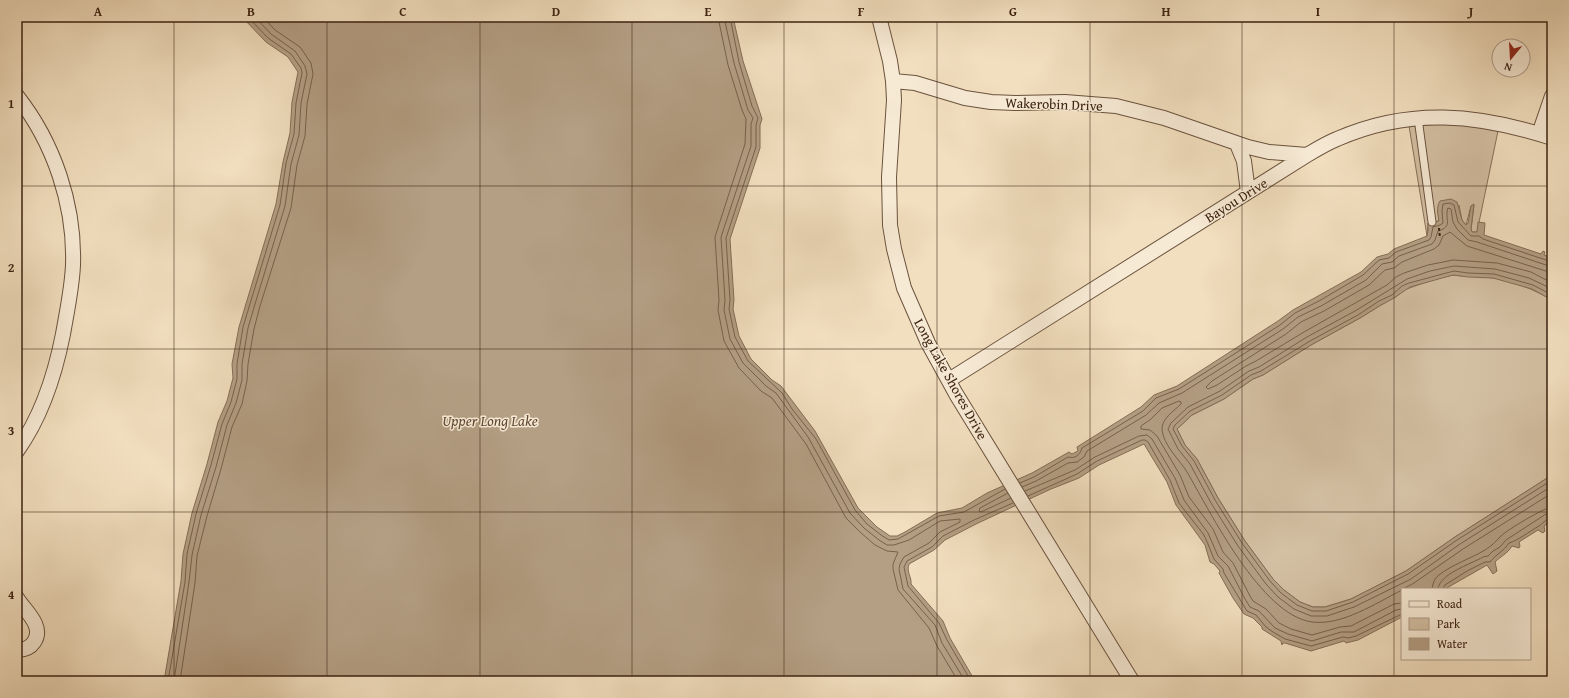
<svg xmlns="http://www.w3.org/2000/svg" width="1569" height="698" font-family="'Gentium Book Plus',serif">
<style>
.green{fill:#d3bfa2;stroke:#88715a}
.water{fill:#b49f84;stroke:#846d56}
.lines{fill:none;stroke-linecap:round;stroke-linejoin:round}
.shore{stroke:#78614b;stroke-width:1}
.lane-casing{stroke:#6a523d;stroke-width:9}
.street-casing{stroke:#6a523d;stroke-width:16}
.path{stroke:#3d2312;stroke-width:2;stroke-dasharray:3 2;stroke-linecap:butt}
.lane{stroke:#f7ead5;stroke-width:7}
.street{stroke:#f7ead5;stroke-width:14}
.grid{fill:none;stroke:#3d2312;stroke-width:1;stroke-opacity:0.55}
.labels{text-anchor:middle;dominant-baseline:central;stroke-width:3;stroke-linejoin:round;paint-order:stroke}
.street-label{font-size:14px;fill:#3d2312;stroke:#f7ead5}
.water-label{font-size:15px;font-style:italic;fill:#614834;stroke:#f7ead5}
.neatline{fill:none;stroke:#3d2312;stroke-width:1.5}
.grid-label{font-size:13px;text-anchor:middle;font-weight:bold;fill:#3d2312}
</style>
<rect width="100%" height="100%" fill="#f2dfbf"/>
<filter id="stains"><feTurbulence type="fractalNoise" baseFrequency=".005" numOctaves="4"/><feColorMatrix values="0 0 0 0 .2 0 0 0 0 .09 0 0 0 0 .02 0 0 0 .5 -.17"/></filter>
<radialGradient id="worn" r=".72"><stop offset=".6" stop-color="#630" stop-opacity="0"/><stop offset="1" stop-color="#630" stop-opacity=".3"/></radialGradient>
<!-- green -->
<path class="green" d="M 1443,124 L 1476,126 L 1498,131 L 1477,232 L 1472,232 L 1471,230 L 1474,205 L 1471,206 L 1466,225 L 1462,220 L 1459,205 L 1438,211 L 1439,221 L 1428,223 L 1427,236 L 1409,126 Z
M 1453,275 C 1466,277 1480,276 1494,278 C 1515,282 1533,289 1552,300 L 1552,475 L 1455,537 L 1406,571 L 1351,599 L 1325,607 L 1313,607 L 1300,602 L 1284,590 L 1273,579 L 1245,541 L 1218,498 L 1197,459 L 1185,445 L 1177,429 L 1192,415 L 1224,399 L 1253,379 L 1263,375 L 1311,345 L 1360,318 L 1381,305 L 1397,296 L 1404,290 L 1432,280 Z"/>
<!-- water -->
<path class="water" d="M 242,17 L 733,17 L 743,61 L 762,119 L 760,125 L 760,148 L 730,239 L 734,300 L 733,309 L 739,336 L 751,359 L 772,380 L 781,386 L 815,431 L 858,508 L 877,527 L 890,536 L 897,536 L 905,532 L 937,513 L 962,508 L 987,493 L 1032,473 L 1069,452 L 1072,454 L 1078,451 L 1077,447 L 1141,407 L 1154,395 L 1177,386 L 1278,321 L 1293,310 L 1361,272 L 1377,257 L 1388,254 L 1394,249 L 1427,236 L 1428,231 L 1428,223 L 1439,221 C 1438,215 1436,207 1440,201 L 1451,199 L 1457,202 L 1462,220 L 1466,225 L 1468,223 L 1471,206 L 1474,204 L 1471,229 L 1472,232 L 1477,232 L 1478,222 L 1485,223 L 1484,235 L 1541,254 L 1543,251 L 1545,252 L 1544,255 L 1552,258 L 1552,300 L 1532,289 L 1493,278 L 1468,277 L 1453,275 L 1410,287 L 1394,298 L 1381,305 L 1360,318 L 1311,345 L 1263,375 L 1253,379 L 1224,399 L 1192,415 L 1177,429 L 1185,445 L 1197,459 L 1218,498 L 1245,541 L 1273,579 L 1284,590 L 1300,602 L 1313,607 L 1325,607 L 1351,599 L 1406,571 L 1455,537 L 1552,475 L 1552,521 L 1544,526 L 1545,531 L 1543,533 L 1538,530 L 1519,542 L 1520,546 L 1519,548 L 1512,546 C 1507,554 1501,556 1495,562 L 1497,571 L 1493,574 L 1487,565 L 1445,589 L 1402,589 L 1402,617 L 1358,640 L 1346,643 L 1344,641 L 1311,651 L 1285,643 L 1283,643 L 1282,645 L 1281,641 L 1262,629 L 1262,627 L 1253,618 L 1244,614 L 1233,598 L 1219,573 L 1220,571 L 1214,564 L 1210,562 L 1205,545 L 1176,505 L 1167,482 L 1144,444 L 1099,465 L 1079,478 L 1051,489 L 976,524 L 945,540 L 934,550 L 909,564 C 906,572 912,577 911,584 L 943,621 L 950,638 L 975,681 L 164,681 L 181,581 L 183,554 L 192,513 L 207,464 L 218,422 L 227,401 L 233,378 L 232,364 L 239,327 L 276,204 L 283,162 L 290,133 L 292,102 L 298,72 L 288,57 L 266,42 Z"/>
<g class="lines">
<!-- shore -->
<path class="shore" d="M 718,17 L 728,65 L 742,110 L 746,119 L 745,144 L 715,237 L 719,300 L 718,310 L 724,341 L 739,368 L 761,391 L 772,398 L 806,444 L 846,518 L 860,532 L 875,545 L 887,551 L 898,552 L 893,564 L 893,569 L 898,590 L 929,628 L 937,646 L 958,681
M 724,17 L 734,63 L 748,110 L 753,118 L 751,124 L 751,146 L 721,237 L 725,300 L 724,310 L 730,339 L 743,363 L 766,386 L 776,393 L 808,437 L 850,513 L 864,528 L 879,540 L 887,545 L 894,545 L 909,540 L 940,521 L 960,519 L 960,522 L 940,532 L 929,543 L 904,557 L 900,564 L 899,569 L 903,589 L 935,625 L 942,643 L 965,681
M 730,17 L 739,62 L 752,106 L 758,118 L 756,125 L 756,147 L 726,238 L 730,300 L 729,309 L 735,337 L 748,361 L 782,393 L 792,409 L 816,439 L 855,510 L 867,524 L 881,535 L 889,540 L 898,539 L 939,516 L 964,512 L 1005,489
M 1552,273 L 1467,246 L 1450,232 L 1443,236 L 1439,245 L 1434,249 L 1402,262 L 1394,268 L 1385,270 L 1369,285 L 1324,311 L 1301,322 L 1286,334 L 1212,381 L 1206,387 L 1208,389 L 1217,385 L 1246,366 L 1256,361 L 1304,332 L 1387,285 L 1396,277 L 1404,273 L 1428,265 L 1453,260 L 1497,263 L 1531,272 L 1552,283
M 1552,289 L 1529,278 L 1495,269 L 1454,266 L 1430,271 L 1407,279 L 1355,311 L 1307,337 L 1259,367 L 1249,371 L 1220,391 L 1188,407 L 1171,423 L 1168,429 L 1178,449 L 1190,464 L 1211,503 L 1238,546 L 1266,584 L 1278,597 L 1294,609 L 1311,616 L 1327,616 L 1354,607 L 1411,579 L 1460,544 L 1552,486
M 1552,295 L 1533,285 L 1494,274 L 1468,273 L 1454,271 L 1409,283 L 1402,286 L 1392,295 L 1379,301 L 1358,315 L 1310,341 L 1261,371 L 1251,375 L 1222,395 L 1190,411 L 1175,425 L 1173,429 L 1182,446 L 1194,461 L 1215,500 L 1242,543 L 1270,581 L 1281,593 L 1297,605 L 1312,611 L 1326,611 L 1353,602 L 1408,574 L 1457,540 L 1552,480
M 1020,483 L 1034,477 L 1068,457 C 1075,459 1080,455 1082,448 L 1143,411 L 1156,398 L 1179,389 L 1280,325 L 1295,313 L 1319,301 L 1363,275 L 1379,260 L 1389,258 L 1396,252 L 1429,240 L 1431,237 L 1433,227 L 1440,225 L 1443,223 L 1442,211 L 1443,204 L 1450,203 L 1454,205 L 1458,222 L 1471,236 L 1479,236 L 1483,239 L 1552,262
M 1022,487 L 1036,481 L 1068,463 L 1077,462 L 1084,457 L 1087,451 L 1146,415 L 1159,403 L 1182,393 L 1283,329 L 1298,317 L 1321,306 L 1366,280 L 1382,264 L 1392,262 L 1399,256 L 1432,244 L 1435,240 L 1438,231 C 1454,226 1444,219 1448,208 L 1451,209 L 1453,222 L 1457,229 L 1468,240 L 1477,242 L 1552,267
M 1025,491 L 1075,470 L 1095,457 L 1139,436 L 1147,435 L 1152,439 L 1166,463 L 1175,478 L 1184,500 L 1208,533 L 1218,556 L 1228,566 L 1245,599 L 1250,607 L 1259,611 L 1275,628 L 1288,634 L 1312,641 L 1341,632 L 1354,632 L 1396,610 L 1402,609
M 1008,493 L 980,508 L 979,511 L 981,512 L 1011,498
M 1028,496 L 1077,474 L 1097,461 L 1142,440 L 1145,440 L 1148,442 L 1170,480 L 1179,503 L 1204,535 L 1208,544 L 1214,559 L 1223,569 L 1224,573 L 1247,611 L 1256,615 L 1266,627 L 1273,632 L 1285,639 L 1311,646 L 1343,637 L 1348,638 L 1356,636 L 1402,614
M 1403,589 L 1414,583 L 1463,549 L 1552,493
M 1432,589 C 1433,583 1434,579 1439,575 C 1453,564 1470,559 1485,550 C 1492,546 1496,541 1501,536 C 1507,530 1545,507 1552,507
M 1438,589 C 1439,574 1471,564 1483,557 L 1488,556 L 1493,551 L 1500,547 L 1506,540 L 1546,514 L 1552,513
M 1443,589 L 1445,585 L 1467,571 L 1485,562 L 1490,562 C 1496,554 1503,552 1509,543 C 1517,541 1530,531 1539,526 C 1543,523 1546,519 1552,518
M 1402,590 C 1376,603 1342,626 1312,622 C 1261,615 1211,513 1187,472 C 1179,459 1164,446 1162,430 C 1161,419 1174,411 1181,404 L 1181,402 L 1179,401 L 1162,408 L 1151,419 L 1141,426 L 1141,429 L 1150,430 L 1157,436 L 1180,475 L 1189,497 L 1213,529 L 1223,552 L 1233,563 L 1250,596 L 1253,601 L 1266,609 L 1279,623 L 1291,629 L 1312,635 L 1340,627 L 1351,626 L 1394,604 L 1402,603
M 168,681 L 185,582 L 187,554 L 196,514 L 211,465 L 222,424 L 231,402 L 237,379 L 237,364 L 243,327 L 280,205 L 286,163 L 294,134 L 296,103 L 302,73 L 301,68 L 291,54 L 268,38 L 248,17
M 174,681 L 189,582 L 192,555 L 201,515 L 216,467 L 227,425 L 236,403 L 242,380 L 242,364 L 248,328 L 255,304 L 285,206 L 291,164 L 299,135 L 301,103 L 307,74 L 305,66 L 295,51 L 271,34 L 255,17
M 180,681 L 195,583 L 197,556 L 207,516 L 221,469 L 232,427 L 242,404 L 247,381 L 248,364 L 254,329 L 260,306 L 291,208 L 297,165 L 305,136 L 307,104 L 313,74 L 311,63 L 300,47 L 275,30 L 263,17
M 971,681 L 947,640 L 939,623 L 908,586 L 904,567 L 907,561 L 932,547 L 943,536 L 974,520 L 1013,503"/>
<defs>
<path id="lane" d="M 1418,118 L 1432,222"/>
<path id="street" d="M 879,17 L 890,61 L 893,81 L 894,100 L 889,177 L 890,225 L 894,249 L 904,288 L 928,343 L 956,394 L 1132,681
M 893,81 L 915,83 L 965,98 L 991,102 L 1015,103 L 1065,102 L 1116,106 L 1164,118 L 1248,147 L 1269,152 L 1307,155
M 17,96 C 54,143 75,205 73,265 C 72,288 67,311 63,334 C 55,375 42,416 17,451
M 1539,134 L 1552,96
M 1237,144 L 1244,161 L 1248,192
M 949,380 L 1307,155 C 1317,149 1327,143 1337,139 C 1410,107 1478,114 1552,138
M 17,598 C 24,610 45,626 34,642 C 30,648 24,650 17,650"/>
</defs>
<!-- lane casing -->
<use href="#lane" class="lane-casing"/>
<!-- street casing -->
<use href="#street" class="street-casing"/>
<!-- path -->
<path class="path" d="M 1439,228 L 1440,238"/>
<!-- lane -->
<use href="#lane" class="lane"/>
<!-- street -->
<use href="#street" class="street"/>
</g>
<!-- grid -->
<path class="grid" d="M 174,17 L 174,681M 327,17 L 327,681M 480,17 L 480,681M 632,17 L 632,681M 784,17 L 784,681M 937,17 L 937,681M 1090,17 L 1090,681M 1242,17 L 1242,681M 1394,17 L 1394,681M 17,186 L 1552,186M 17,349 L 1552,349M 17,512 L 1552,512"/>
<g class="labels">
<!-- street labels -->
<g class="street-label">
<text transform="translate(1054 104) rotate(2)">Wakerobin Drive</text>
<text transform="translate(1236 200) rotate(-32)">Bayou Drive</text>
<text transform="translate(951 379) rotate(61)">Long Lake Shores Drive</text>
</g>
<!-- water labels -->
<g class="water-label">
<text x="490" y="420">Upper Long Lake</text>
</g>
</g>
<!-- margin -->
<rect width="1569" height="698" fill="none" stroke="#f2dfbf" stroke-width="44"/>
<!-- legend -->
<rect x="1401" y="588" width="130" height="72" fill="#f7ead5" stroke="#ad9a87"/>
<rect x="1409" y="601" width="20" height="6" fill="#f7ead5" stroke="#ad9a87"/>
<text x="1437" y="608" font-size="12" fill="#3d2312">Road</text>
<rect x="1409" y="618" width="20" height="12" fill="#d3bfa2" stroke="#ad9a87"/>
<text x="1437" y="628" font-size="12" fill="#3d2312">Park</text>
<rect x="1409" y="638" width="20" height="12" fill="#b49f84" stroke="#ad9a87"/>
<text x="1437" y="648" font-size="12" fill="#3d2312">Water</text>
<!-- north arrow -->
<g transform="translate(1511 58) rotate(198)"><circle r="19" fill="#f7ead5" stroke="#ad9a87"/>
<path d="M0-3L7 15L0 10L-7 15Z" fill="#8f2418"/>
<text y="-6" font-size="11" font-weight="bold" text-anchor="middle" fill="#3d2312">N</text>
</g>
<rect x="22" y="22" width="1525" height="654" class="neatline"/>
<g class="grid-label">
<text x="98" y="16">A</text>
<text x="251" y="16">B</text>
<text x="403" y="16">C</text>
<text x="556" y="16">D</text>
<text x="708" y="16">E</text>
<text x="861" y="16">F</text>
<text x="1013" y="16">G</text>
<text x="1166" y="16">H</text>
<text x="1318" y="16">I</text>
<text x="1471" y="16">J</text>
<text x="11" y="108">1</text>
<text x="11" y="272">2</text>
<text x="11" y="435">3</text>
<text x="11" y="599">4</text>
</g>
<rect width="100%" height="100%" filter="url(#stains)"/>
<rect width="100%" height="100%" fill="url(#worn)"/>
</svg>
